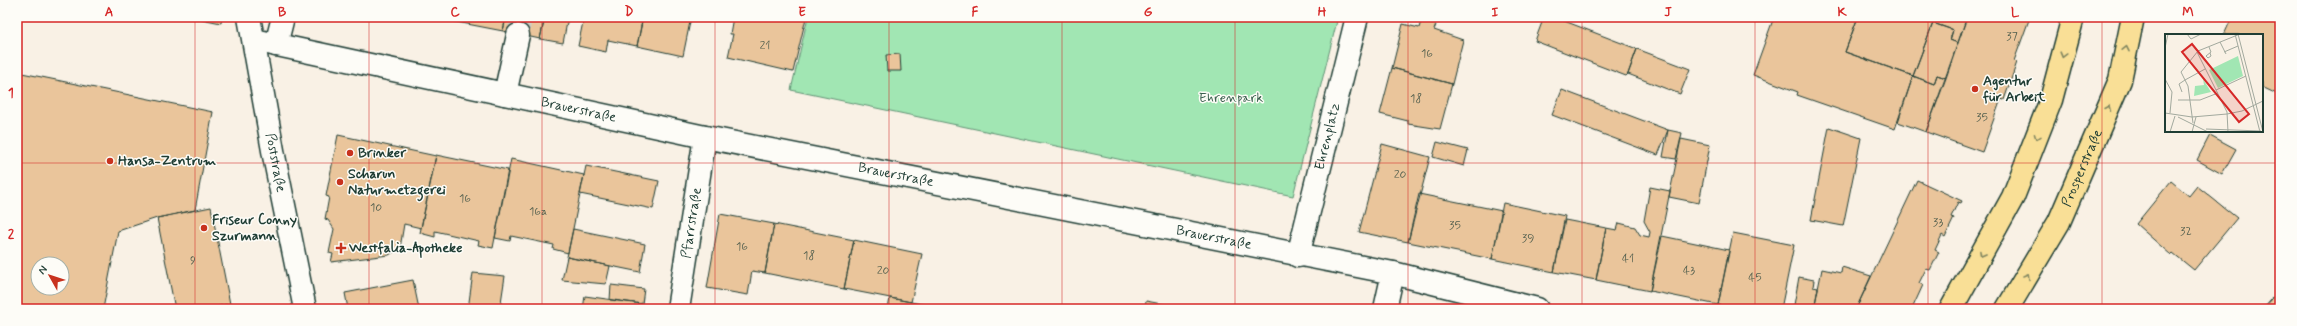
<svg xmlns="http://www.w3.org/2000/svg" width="2297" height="326" font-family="Mynerve,sans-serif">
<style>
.green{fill:#a1e6b3;stroke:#609274}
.building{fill:#eac59b;stroke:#1f3d34;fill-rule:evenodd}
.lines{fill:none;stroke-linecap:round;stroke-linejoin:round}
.minor-tunnel{stroke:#cdcdc2;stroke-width:22;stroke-dasharray:22 11;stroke-linecap:butt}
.minor-casing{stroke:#1f3d34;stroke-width:25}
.major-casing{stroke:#1f3d34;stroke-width:25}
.minor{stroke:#fdfcf7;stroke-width:22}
.major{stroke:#f9df96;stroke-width:22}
.oneway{stroke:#818660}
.grid{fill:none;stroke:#d62828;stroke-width:1;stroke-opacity:0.55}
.poi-dot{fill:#c8321e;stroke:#fdfcf7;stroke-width:1.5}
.labels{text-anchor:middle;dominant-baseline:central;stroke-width:3;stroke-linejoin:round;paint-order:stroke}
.number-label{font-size:12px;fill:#525f4e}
.poi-label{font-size:14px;font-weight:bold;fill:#1f3d34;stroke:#fdfcf7;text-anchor:start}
.park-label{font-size:14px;fill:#395f4d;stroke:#fdfcf7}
.street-label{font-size:14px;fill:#1f3d34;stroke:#fdfcf7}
.inset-road{fill:none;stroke:#a2a99e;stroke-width:1}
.view{fill:#d62828;fill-opacity:0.15;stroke:#d62828;stroke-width:2}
.inset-edge{fill:none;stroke:#1f3d34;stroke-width:2}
.neatline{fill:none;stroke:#d62828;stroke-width:1.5}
.grid-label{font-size:13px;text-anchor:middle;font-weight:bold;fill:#d62828}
</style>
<rect width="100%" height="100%" fill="#f9f1e5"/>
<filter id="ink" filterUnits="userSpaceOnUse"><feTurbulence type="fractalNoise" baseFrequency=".025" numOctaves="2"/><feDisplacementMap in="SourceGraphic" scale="8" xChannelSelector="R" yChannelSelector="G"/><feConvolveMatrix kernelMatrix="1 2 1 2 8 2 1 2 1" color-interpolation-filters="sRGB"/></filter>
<g filter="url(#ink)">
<!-- green -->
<path class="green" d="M 808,17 L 1338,17 L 1293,196 L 791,90 Z"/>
<!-- building -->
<path class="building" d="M 192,17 L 222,17 L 221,23 Z
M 431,17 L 506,17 L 503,31 Z
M 506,17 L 545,17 L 540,39 L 503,31 Z
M 545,17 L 568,17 L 563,43 L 540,39 Z
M 584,17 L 643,17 L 637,46 L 608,40 L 606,52 L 578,46 Z
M 643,17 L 691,17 L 683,56 L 637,46 Z
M 733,17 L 806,18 L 793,72 L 728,57 L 733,34 L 730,34 Z
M 1544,17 L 1554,17 L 1637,49 L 1628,74 L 1626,76 L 1535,41 Z
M 1774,17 L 1858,17 L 1845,52 L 1913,76 L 1895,129 L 1797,95 L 1798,92 L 1753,75 Z
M 1858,17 L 1917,17 L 1933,23 L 1913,76 L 1845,52 Z
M 1917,17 L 1935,17 L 1933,23 Z
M 1935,17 L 1967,17 L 1958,43 L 1950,40 L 1953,30 L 1933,23 Z
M 1967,17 L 2030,17 L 2014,61 L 2017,62 L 2004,100 L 2001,99 L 1982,152 L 1926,132 Z
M 2232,17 L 2280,17 L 2279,95 L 2262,87 L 2262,35 L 2224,35 Z
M 1421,21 L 1436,25 L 1434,30 L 1463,40 L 1452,84 L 1392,68 L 1403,24 L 1419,28 Z
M 1933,23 L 1953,30 L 1950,40 L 1958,43 L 1946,78 L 1937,75 L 1934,84 L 1913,76 Z
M 1637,49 L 1690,69 L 1680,94 L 1628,74 Z
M 900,54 L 901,71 L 887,71 L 886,55 Z
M 1392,68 L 1452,84 L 1440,129 L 1408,124 L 1408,121 L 1380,114 Z
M 17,72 L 213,112 L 195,210 L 157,218 L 118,231 L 103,309 L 17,309 ZM 38,264 L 62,264 L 62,288 L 38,288 Z
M 1937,75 L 1946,78 L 1926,132 L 1898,122 L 1913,76 L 1934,84 Z
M 1562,90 L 1668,130 L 1658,155 L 1552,115 Z
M 1829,127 L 1861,138 L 1843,226 L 1811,220 Z
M 1668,130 L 1682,133 L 1676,159 L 1663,157 Z
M 338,135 L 436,156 L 421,228 L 404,224 L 400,248 L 389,255 L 331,262 L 333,254 L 329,253 L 334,229 L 328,220 L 325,219 L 329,197 L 326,196 Z
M 2210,135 L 2236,149 L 2222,174 L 2197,160 Z
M 1681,139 L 1710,145 L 1699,203 L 1669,197 Z
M 1437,142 L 1468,150 L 1464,166 L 1433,157 Z
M 1382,144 L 1430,157 L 1408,242 L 1359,232 Z
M 436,155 L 508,170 L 493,248 L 478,245 L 479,241 L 435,231 L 435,237 L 420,233 Z
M 511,159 L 584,175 L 568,253 L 553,249 L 554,245 L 511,236 L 510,241 L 495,238 Z
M 586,166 L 659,181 L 653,209 L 580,194 Z
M 1917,180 L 1962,201 L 1961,203 L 1958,202 L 1951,217 L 1954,218 L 1945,237 L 1942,235 L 1935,250 L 1939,252 L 1930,270 L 1926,269 L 1919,283 L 1923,285 L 1912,309 L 1856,309 Z
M 2171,181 L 2189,196 L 2197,186 L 2237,218 L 2194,270 L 2173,253 L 2171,255 L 2136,224 Z
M 1650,187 L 1670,191 L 1650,291 L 1596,280 L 1606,228 L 1617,230 L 1619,223 L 1635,227 L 1640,235 L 1649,237 L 1650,232 L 1644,221 Z
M 1419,194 L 1502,211 L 1492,259 L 1408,242 Z
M 1503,203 L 1565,216 L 1554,272 L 1492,259 Z
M 211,207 L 230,304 L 207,309 L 175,309 L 157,218 Z
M 720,214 L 774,224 L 765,273 L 752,271 L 748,295 L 707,288 Z
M 1565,220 L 1606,228 L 1596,280 L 1554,272 Z
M 774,224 L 854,240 L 844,289 L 765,273 Z
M 573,229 L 645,244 L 640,272 L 567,257 Z
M 1733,233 L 1794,245 L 1781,309 L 1736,309 L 1718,305 Z
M 1662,236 L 1729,250 L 1718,305 L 1650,291 Z
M 854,240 L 922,254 L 911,302 L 844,289 Z
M 567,257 L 610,266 L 606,284 L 562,280 Z
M 1842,267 L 1871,276 L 1856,309 L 1814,309 L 1822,269 L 1841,273 Z
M 473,273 L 505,276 L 500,309 L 468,309 Z
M 1799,277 L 1814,280 L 1813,287 L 1818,288 L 1814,309 L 1794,305 Z
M 413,280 L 419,309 L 348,309 L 345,293 Z
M 611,285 L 644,289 L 642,304 L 610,300 Z
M 2280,290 L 2280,309 L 2263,309 Z
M 585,296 L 642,304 L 643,309 L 583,309 Z
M 890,298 L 911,302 L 945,309 L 888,309 Z
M 1146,301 L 1188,309 L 1145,309 Z
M 230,304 L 231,309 L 207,309 Z"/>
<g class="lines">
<!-- minor-tunnel -->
<path class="minor-tunnel" d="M 518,35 L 521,17"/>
<defs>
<g id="minor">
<path id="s1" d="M 249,17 L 274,156 L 305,309"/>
<path id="s2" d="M 254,40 L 705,137 L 1393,273 L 1537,309"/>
<path d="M 276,45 L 283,17"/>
<path d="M 505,94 L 518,35"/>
<path id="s3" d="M 1298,256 L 1357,17"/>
<path id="s4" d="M 678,309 L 705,137"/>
<path d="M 1385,309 L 1393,273"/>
</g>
<g id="major">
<path d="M 1951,309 L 2013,197 L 2051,100 L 2073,17"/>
<path id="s5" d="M 2007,309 L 2059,222 L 2120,80 L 2133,17"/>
</g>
</defs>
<!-- minor casing -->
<use href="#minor" class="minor-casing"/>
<!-- major casing -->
<use href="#major" class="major-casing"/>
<!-- minor -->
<use href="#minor" class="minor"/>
<!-- major -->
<use href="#major" class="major"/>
</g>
<!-- one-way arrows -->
<defs><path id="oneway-chevron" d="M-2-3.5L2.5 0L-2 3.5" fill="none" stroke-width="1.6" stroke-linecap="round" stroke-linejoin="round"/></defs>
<g class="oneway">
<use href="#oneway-chevron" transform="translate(2126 49) rotate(-78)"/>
<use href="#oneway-chevron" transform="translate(2063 55) rotate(105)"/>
<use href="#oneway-chevron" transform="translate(2108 108) rotate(-67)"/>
<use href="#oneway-chevron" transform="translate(2037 137) rotate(111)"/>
<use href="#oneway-chevron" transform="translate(1982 254) rotate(119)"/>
<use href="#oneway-chevron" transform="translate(2027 276) rotate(-59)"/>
</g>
</g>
<!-- grid -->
<path class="grid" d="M 195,17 L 195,309M 369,17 L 369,309M 542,17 L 542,309M 715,17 L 715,309M 889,17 L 889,309M 1062,17 L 1062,309M 1235,17 L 1235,309M 1408,17 L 1408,309M 1582,17 L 1582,309M 1755,17 L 1755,309M 1928,17 L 1928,309M 2102,17 L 2102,309M 17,163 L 2280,163"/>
<!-- markers -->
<g class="poi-dot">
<circle cx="1975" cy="89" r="4"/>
<circle cx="350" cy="153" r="4"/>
<circle cx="110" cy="161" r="4"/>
<circle cx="340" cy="182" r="4"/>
<circle cx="204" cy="228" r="4"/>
<path d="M339 242h4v4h4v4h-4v4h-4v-4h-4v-4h4z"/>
</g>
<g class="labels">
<!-- number labels -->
<g class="number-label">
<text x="2012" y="37">37</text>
<text x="765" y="46">21</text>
<text x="1427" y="54">16</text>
<text x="1416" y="99">18</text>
<text x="1982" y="118">35</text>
<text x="1400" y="175">20</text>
<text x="465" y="199">16</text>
<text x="376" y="208">10</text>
<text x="538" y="212">16a</text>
<text x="1938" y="223">33</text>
<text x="1455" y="226">35</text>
<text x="2186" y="232">32</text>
<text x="1528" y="239">39</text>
<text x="742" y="247">16</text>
<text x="809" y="256">18</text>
<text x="1628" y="259">41</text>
<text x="193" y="261">9</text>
<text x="883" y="271">20</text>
<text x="1689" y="271">43</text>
<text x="1755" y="278">45</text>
</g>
<!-- poi labels -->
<g class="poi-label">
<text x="1983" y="81">Agentur<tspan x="1983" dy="16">für Arbeit</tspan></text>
<text x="358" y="153">Brinker</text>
<text x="118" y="161">Hansa-Zentrum</text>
<text x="348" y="174">Scharun<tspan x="348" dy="16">Naturmetzgerei</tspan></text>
<text x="212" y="220">Friseur Conny<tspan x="212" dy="16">Szurmann</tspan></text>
<text x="349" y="248">Westfalia-Apotheke</text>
</g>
<!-- park labels -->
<g class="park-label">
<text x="1231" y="98">Ehrenpark</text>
</g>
<!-- street labels -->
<g class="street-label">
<text stroke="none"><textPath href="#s2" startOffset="332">Brauerstraße</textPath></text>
<text stroke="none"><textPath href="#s3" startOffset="123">Ehrenplatz</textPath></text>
<text stroke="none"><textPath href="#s1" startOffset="148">Poststraße</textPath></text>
<text stroke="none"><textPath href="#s5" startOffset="160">Prosperstraße</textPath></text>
<text stroke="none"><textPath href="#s2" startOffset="656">Brauerstraße</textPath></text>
<text stroke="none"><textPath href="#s4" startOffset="87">Pfarrstraße</textPath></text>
<text stroke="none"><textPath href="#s2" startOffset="980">Brauerstraße</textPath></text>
</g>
</g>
<!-- overview -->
<g transform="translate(2165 34)">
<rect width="98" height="98" fill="#f9f1e5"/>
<path d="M 73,22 L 78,42 L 53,54 L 44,36 ZM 38,45 L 46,58 L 29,62 L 30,52 L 39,51 Z" fill="#a1e6b3"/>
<path class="inset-road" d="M 22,0 L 26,5 L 36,0M 70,0 L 95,98M 73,0 L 98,98M 55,8 L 61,20M 44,13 L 46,18 L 41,22 L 43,24 L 46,22 L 45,19M 0,14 L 3,0M 32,18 L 62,78 L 63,98M 59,18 L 73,12M 16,38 L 33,17 L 75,0M 16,38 L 23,52 L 28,89M 0,45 L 7,58 L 5,79M 20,46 L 40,35M 51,56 L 81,42M 17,58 L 14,50 L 20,46M 13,66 L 35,66 L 53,59M 0,79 L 27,83 L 62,80 L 77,77 L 98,67M 13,83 L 43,98M 41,95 L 96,97M 5,98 L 10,82M 27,98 L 31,83"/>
<path class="view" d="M 27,10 L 84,80 L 74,88 L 17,18 Z"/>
<rect width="98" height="98" class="inset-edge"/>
</g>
<!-- margin -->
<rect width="2297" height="326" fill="none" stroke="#fdfcf7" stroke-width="44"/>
<!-- north arrow -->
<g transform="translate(50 276) rotate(309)"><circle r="19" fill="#fdfcf7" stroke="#a4b0a9"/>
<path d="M0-3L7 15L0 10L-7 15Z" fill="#c8321e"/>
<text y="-6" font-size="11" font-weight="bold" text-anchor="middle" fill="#1f3d34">N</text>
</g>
<rect x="22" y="22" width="2253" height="282" class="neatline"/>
<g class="grid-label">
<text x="109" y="16">A</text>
<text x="282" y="16">B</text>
<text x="455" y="16">C</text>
<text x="629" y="16">D</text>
<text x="802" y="16">E</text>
<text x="975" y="16">F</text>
<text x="1148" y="16">G</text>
<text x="1322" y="16">H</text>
<text x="1495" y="16">I</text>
<text x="1668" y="16">J</text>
<text x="1842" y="16">K</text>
<text x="2015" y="16">L</text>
<text x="2188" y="16">M</text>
<text x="11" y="97">1</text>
<text x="11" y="238">2</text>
</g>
</svg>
